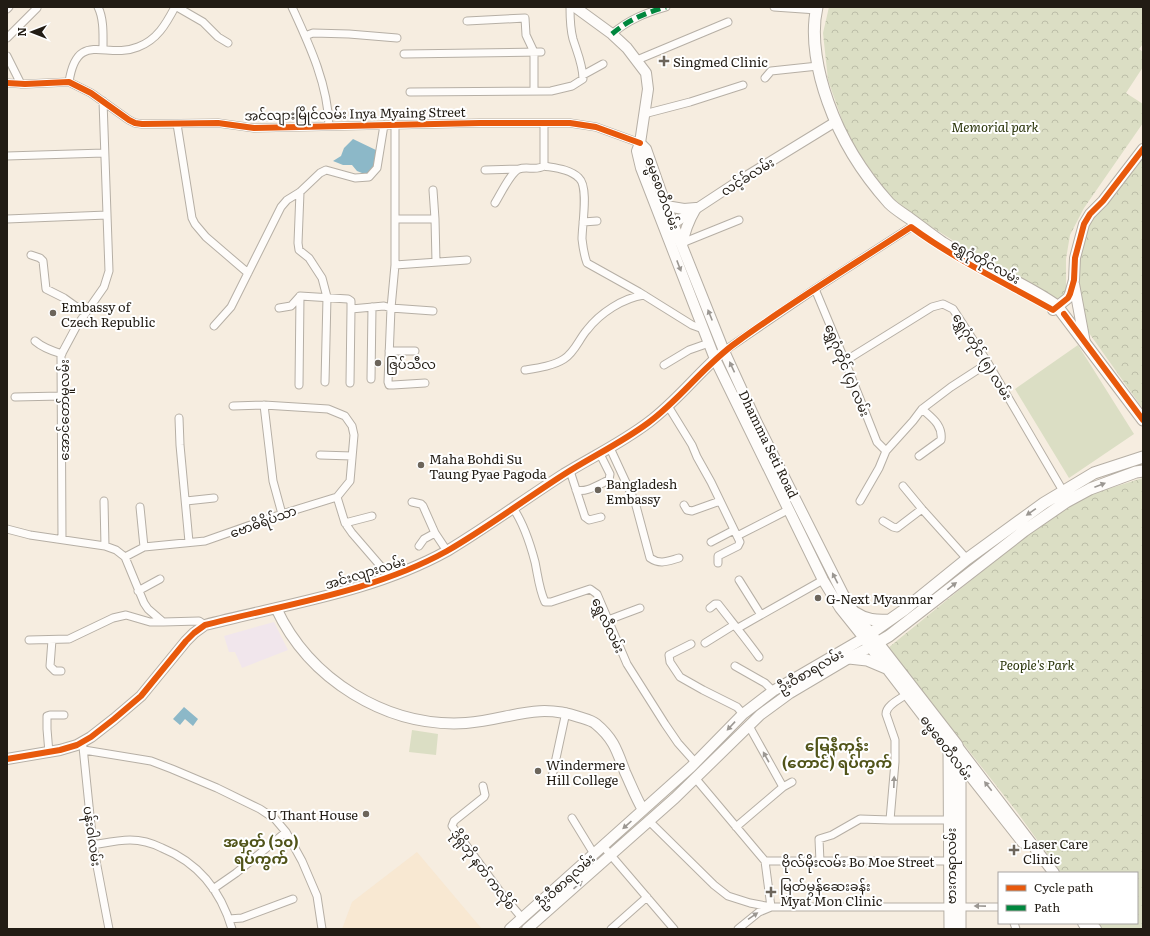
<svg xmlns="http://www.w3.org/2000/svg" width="1150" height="936" font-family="Literata,'Noto Sans Myanmar',serif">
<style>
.commercial{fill:#f1e6ec}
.built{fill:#f8e8d2}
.park{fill:url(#park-crowns)}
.pitch{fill:#dbdec4}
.water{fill:#8cb8c8}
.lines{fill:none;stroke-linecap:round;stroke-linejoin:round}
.minor-casing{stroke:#b6afa5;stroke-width:9}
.tertiary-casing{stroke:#b6afa5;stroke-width:11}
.secondary-casing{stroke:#b6afa5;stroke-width:12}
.primary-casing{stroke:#b6afa5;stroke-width:13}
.minor{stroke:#fefcfa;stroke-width:7}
.tertiary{stroke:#fefcfa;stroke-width:9}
.secondary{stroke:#fefcfa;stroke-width:10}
.primary{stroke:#fefcfa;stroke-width:11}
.quiet{stroke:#00873e;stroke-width:5;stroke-dasharray:10 5;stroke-linecap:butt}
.cycleway-casing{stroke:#fff;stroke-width:8}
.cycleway{stroke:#e8590c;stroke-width:6}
.oneway{fill:#9b9792}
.poi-dot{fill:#6c655b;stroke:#fff;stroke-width:1.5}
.labels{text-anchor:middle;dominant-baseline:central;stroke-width:4;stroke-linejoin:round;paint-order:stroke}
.poi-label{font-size:13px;fill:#221c14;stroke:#fff;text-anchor:start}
.street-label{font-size:13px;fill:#221c14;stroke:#fff}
.park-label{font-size:13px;font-style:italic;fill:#293409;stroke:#fff}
.quarter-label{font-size:15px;font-weight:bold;fill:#515419;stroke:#fff}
</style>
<defs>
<pattern id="park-crowns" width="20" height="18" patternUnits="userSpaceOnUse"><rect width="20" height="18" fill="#dbdec4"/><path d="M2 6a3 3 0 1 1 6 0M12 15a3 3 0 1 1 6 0" fill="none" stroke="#bcbea8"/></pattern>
</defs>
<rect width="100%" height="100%" fill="#f6ede0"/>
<!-- commercial -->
<path class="commercial" d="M 274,622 L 288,650 L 242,668 L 235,652 L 229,652 L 224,636 Z"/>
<!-- built -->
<path class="built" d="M 417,852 L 482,929 L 342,929 L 352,902 Z"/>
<!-- park -->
<path class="park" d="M 829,7 L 1143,7 L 1143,44 L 1139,49 L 1143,52 L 1143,67 L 1126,93 L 1143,104 L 1143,123 L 1084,208 L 1070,235 L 1066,259 L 1066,294 L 1056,300 L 1027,281 L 965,248 L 922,221 L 890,197 L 849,140 L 828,80 L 823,33 Z
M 1143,156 L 1143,409 L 1089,333 L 1074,300 L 1084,233 L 1098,209 Z
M 1143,478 L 1143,929 L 1101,929 L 1096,923 L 1137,923 L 1137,873 L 1061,873 L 1017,812 L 888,648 L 1039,525 L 1091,494 Z"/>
<!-- pitch -->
<path class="pitch" d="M 1078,345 L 1134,434 L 1069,478 L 1015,389 Z
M 412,730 L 438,734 L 436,755 L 409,752 Z"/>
<!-- water -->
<path class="water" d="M 353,139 L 378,151 L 375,165 L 367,175 L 357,171 L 352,165 L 343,165 L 333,161 L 341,156 L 344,148 Z
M 184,707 L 198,719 L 193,726 L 185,719 L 180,725 L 173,719 Z"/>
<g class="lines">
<defs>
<path id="minor" d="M 98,7 C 104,19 103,35 103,49
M 177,7 L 203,22 L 218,37 L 228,43
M 292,7 C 309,44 328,84 329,126
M 774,7 L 817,10
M 7,9 L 9,7
M 467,21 L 525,18 L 526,35 L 534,52 L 534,91
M 612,34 C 628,20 645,13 666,7
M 305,36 L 313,33 L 349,34 L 397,38
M 7,38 L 37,8
M 404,54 L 541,52
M 7,56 L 21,84
M 637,60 L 728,22
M 583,75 L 603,64
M 765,78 L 771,71 L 818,66
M 69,82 C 77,29 106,60 138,47 C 157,40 166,24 175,7
M 7,83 L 25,84 L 69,82 L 91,93 L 129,120 L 135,123 L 142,124 L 218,123 L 254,128 L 480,123 L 570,123 L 596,127 L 640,143
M 410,92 L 551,91 L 572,86 L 583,79 C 583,65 577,52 573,39 C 570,28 570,18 570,7
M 644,114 L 690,102 L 743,85
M 177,124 L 192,218 L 195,224 L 206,237 L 248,273
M 395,125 L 395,265 L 391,308 L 388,382 L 389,385 L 393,385 L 425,383
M 7,156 L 104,153
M 544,166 C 555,168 570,169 579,178 C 589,187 582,225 582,239 C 583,248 584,255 587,263 L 639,292 L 692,325 L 703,329
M 485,170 L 519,169
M 433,190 L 435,219 L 436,262
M 300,192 L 298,243 L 299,250 L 309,258 L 322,278 L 327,297 L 325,382
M 495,203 C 500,195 511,172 519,169 C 527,166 536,171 544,166 L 544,123
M 7,219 L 107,215
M 395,219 L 435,219
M 583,222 L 597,221
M 682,243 L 739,220
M 31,255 L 40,258 L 43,261 L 46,289 L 64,298 L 85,313
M 395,265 L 467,260
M 815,289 L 845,361 L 877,442 L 886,451 L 913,421 L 922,409 L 951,387 L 988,363
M 279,308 L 291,306 L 300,296 L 348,299 L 351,301 L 351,309 L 384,306 L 391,308 L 433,311
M 214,326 L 231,307 L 281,207 L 287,200 L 300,192 L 320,173 L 326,170 L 355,178 L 369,177 L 377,168 L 384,125
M 35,341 C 43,348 52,351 62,354
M 389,351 L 415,351
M 724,351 L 815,289 L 911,227 L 915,223
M 845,361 L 932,307 L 943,304 L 953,309 L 988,363 L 1063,491
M 664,365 L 689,350 L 709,343
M 525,370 C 538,368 553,366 564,359 C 575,352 579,339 587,330 C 600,313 623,298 644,295
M 371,379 L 372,307
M 350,383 L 351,309
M 299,385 L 300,296
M 15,397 L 61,396
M 264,405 L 273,481 L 282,514
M 668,406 L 692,445 L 697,457 L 711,482 L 740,542 L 738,546 L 718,556 L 718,563
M 179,418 L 180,445 L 189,542
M 610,448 L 635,502 L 650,558 C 660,565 668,561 679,558
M 320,455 L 352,456
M 919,456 L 941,440 C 943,425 932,418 922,409
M 570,471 L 585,517 L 589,520 L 601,517
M 903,486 L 922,509
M 576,490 C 587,493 599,484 609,480 L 610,474 L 600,454
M 337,497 L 345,523 L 352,533 L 390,577
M 104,501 L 105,546
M 186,501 L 214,498
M 860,501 L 879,468 L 886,451
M 412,502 L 421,504 L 423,506 L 435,533 L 447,551
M 684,505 L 687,510 L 692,511 L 720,501
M 140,507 L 144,547
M 513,508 C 524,524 530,543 535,562 C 538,576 539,589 545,602 L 551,602 L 590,589 L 597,594 L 627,664 L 665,724 L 678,743 L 695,762
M 883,521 L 893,527 L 897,528 L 922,509 L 967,559
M 345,523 L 372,516
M 7,529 L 30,535 L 105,546 L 116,550 L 125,557 L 144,603 L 148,609 L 163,622 L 199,621 L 205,625
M 737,536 L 788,510
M 62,539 L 61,355 L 76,327 L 104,287 L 109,271 L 103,101
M 711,542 L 734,530
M 419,546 L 424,539 L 435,533
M 125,557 L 144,547 L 205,541 L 282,514 L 337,497 L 350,481 L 354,435 L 352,426 L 345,416 L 328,409 L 264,405 L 233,406
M 739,580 L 761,615
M 138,591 L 160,579
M 710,608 L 715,604 L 718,604 C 732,622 746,639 759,657
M 608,620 L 640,608
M 738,628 L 823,580
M 29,640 L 69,639 L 113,618 L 126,615 L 150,622 L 163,622
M 52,640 L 50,666 L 55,671 L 61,671
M 705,643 L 734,625
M 691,644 L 669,655 L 670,662 L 680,677 L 703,690 L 737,707 L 743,714
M 735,666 L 765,683 L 773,691
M 749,726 L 783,787
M 83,747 L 93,845 L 109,929
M 84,750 L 151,761 L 172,769 L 217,788 L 260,809 L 275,819 L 286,832 L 302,861 L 317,896 L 322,929
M 49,753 L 47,729 L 47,716 L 50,715 L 64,715
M 552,777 L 566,712
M 696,779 L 765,861 L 771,907 L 759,912 L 738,929
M 483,786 L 485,795 L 484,797 L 454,821 L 452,826 L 501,893 L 522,918
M 572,818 L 594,854
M 890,820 L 895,762 L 895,740 L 886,714 C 886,705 900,699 907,694
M 649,821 L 714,885 L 728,896 L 750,903 L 771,907 L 999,907
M 736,827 L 783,787 L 792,782
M 93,845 C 105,843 118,840 130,840 C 142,840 152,843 162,848 C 199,863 221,891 232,929
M 603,846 L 674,929
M 765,861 L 950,861
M 820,862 L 819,839 L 832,835 L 860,819 L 890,820 L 950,820
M 213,889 L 236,873 L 286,832
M 229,919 L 242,918 L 293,899
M 1014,923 L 1016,929
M 611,929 L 647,897"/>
<path id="tertiary" d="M 667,228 L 737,182 L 835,122"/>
<path id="secondary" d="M 640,143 L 646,149 L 666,206 L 724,351 L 757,423 L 843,594 L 854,612 L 871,634
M 666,206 L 684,209 L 696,208
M 682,246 C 684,232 689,220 696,208
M 1074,284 L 1085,343
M 1053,310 L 1068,298 L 1070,294 L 1074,280 L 1075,258 L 1084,224 L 1090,214 L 1103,201 L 1143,149
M 276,608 C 309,679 386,728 466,723 C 509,720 535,702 579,717 C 585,719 591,720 596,724 C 614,739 617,751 625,772 C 631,785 636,798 643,810
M 957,746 L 1054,873
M 7,759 L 60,750 L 77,745 L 91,737 L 114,719 L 141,696 L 186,641 L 194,633 L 205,625 C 286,604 373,592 447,551 C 487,527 525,499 564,474 C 592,457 623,442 649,422 C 677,401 698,373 724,351
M 960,763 L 1023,843
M 1083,923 L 1087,929
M 1091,923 L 1096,929
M 510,929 L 691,767 L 743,714 L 773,691 L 864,638 L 840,608 L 823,580 L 715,359 L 641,168 L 637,151 L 640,143 L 648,89 L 646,73 L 627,48 L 612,34 L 575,7
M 527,929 L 675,798 L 760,715 L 790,693 L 849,658 L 870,647"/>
<path id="primary" d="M 817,7 C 810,37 818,74 828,102 C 841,139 863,174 889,203 C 895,209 902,213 909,218 C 920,226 931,235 943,243 C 980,266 1022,281 1057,306 L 1143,420
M 854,612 C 866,620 876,621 890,620
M 874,638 L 957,745 L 960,763 L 960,929
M 870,647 L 889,636 L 1024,531 L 1066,502 L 1090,489 L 1136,472 L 1143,471
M 849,658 L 867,660 L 886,668
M 949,748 L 950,929
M 960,763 L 864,638 L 904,610 L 967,559 L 1044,503 L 1094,473 L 1143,457"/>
</defs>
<!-- minor casing -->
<use href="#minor" class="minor-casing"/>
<!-- tertiary casing -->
<use href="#tertiary" class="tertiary-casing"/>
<!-- secondary casing -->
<use href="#secondary" class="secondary-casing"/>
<!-- primary casing -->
<use href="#primary" class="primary-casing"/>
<!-- minor -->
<use href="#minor" class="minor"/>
<!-- tertiary -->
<use href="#tertiary" class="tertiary"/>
<!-- secondary -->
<use href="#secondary" class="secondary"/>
<!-- primary -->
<use href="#primary" class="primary"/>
<!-- quiet -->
<path class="quiet" d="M 612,34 C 628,20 645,13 666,7"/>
<defs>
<path id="cycleway" d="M 7,83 L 25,84 L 69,82 L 91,93 L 129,120 L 135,123 L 142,124 L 218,123 L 254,128 L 480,123 L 570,123 L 596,127 L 640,143
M 1064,314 L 1143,420
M 7,759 L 60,750 L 77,745 L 91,737 L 114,719 L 141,696 L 186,641 L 194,633 L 205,625 C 286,604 373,592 447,551 C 487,528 524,500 563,475 C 591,457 621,443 648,423 C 681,399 704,365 737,342 C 793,301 853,265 911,227 C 956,260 1005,283 1053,310 L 1068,298 L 1070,294 L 1074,280 L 1075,258 L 1084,224 L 1090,214 L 1103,201 L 1143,149"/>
</defs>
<!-- cycleway casing -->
<use href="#cycleway" class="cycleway-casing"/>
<!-- cycleway -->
<use href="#cycleway" class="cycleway"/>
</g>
<!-- one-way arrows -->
<defs><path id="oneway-solid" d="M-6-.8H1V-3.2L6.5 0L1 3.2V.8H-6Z"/></defs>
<g class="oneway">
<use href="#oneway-solid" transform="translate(679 266) rotate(69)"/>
<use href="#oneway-solid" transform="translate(710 315) rotate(-112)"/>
<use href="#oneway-solid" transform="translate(732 367) rotate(-115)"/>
<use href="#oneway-solid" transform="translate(1100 485) rotate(-21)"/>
<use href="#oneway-solid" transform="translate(1031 512) rotate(145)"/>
<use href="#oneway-solid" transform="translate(835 578) rotate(-117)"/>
<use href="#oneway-solid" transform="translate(952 586) rotate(-38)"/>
<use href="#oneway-solid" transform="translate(731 726) rotate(133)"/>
<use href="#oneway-solid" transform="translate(766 757) rotate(-119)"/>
<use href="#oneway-solid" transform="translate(894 782) rotate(-88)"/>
<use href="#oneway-solid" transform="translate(988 786) rotate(-128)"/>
<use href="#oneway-solid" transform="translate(627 825) rotate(138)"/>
<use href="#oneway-solid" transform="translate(578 885) rotate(-41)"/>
<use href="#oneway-solid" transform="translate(980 906) rotate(-179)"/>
<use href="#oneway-solid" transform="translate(753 916) rotate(-34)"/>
</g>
<!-- markers -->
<g class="poi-dot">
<path d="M662 55h4v4h4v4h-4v4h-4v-4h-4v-4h4z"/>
<circle cx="53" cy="313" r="4"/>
<circle cx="378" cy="363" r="4"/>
<circle cx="421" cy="465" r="4"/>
<circle cx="598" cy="490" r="4"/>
<circle cx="818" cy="598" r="4"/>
<circle cx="538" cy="771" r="4"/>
<circle cx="366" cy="814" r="4"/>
<path d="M1012 844h4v4h4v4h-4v4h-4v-4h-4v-4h4z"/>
<path d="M769 886h4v4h4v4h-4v4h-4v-4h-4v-4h4z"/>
</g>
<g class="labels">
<!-- poi labels -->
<g class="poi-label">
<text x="673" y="61">Singmed Clinic</text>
<text x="61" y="306">Embassy of<tspan x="61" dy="15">Czech Republic</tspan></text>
<text x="386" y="363">ဇြပ်သီလ</text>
<text x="429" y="458">Maha Bohdi Su<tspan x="429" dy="15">Taung Pyae Pagoda</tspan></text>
<text x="606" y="483">Bangladesh<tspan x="606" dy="15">Embassy</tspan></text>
<text x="826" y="598">G-Next Myanmar</text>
<text x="546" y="764">Windermere<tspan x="546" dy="15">Hill College</tspan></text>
<text x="358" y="814" text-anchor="end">U Thant House</text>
<text x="1023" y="843">Laser Care<tspan x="1023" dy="15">Clinic</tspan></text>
<text x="780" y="885">မြတ်မွန်ဆေးခန်း<tspan x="780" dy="15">Myat Mon Clinic</tspan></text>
</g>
<!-- street labels -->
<g class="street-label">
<text transform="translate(355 113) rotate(-1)">အင်လျားမြိုင်လမ်း Inya Myaing Street</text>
<text transform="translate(747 176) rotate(-32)">လင့်ခ်လမ်း</text>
<text transform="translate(663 193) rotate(70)">ဓမ္မစေတီလမ်း</text>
<text transform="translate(986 261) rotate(29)">ရွှေဂုံတိုင်လမ်း</text>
<text transform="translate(983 356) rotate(58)">ရွှေဂုံတိုင် (၅) လမ်း</text>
<text transform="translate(848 370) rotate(68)">ရွှေဂုံတိုင် (၄) လမ်း</text>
<text transform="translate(63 410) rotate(-90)">အောင်တော်မူလမ်း</text>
<text transform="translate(769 444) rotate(64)">Dhamma Seti Road</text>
<text transform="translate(263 521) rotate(-20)">ဗောဓိရိပ်သာ</text>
<text transform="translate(365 572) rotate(-17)">အင်းလျားလမ်း</text>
<text transform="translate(609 625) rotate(65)">ရွှေလီလမ်း</text>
<text transform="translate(810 670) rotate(-30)">ဦးဝီစာရလမ်း</text>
<text transform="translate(947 747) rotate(53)">ဓမ္မစေတီလမ်း</text>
<text transform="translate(93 836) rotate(82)">ပန်းဝါလမ်း</text>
<text x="858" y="861">ဗိုလ်မိုးလမ်း Bo Moe Street</text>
<text transform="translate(950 866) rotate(-90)">ဗားကရာလမ်း</text>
<text transform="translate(484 869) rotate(53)">ဒိုရိုဘို နတ် ကလိုစ်</text>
<text transform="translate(565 880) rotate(-42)">ဦးဝီစာရလမ်း</text>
</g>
<!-- park labels -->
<g class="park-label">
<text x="995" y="126">Memorial park</text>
<text x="1037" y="664">People's Park</text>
</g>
<!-- quarter labels -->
<g class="quarter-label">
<text x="837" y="744">မြေနီကုန်း<tspan x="837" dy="17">(တောင်) ရပ်ကွက်</tspan></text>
<text x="261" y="840">အမှတ် (၁၀)<tspan x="261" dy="17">ရပ်ကွက်</tspan></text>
</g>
</g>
<!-- border -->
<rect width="1150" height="936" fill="none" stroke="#221c14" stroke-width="16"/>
<!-- legend -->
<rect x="998" y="872" width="140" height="52" fill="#ffffff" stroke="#a7a4a1"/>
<rect x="1006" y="885" width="20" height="6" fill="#e8590c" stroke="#a7a4a1"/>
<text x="1034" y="892" font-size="12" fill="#221c14">Cycle path</text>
<rect x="1006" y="905" width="20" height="6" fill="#00873e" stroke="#a7a4a1"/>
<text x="1034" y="912" font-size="12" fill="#221c14">Path</text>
<!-- north arrow -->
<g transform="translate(32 32) rotate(270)" stroke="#ffffff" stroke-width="3" paint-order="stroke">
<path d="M0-3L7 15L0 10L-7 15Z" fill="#221c14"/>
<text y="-6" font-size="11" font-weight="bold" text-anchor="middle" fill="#221c14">N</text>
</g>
</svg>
